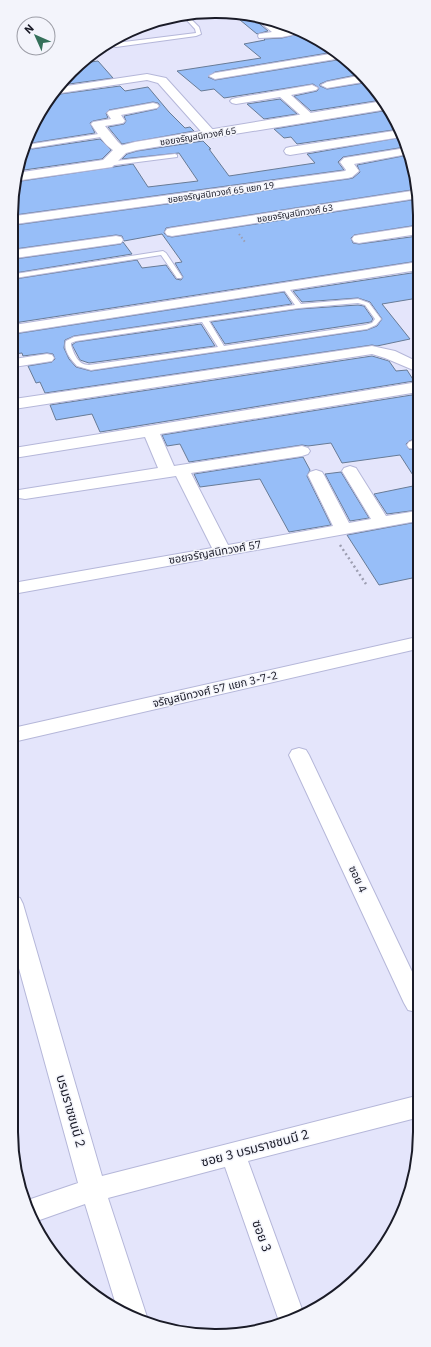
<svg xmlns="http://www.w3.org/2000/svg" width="431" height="1347" font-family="'IBM Plex Sans','Noto Sans Thai',sans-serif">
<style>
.building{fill:#97bef8;stroke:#687b96}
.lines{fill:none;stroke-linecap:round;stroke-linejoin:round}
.lane-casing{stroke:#b5b7d9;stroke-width:2}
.street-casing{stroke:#b5b7d9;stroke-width:2}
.secondary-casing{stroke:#b5b7d9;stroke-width:2}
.path-far1{stroke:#9d9eb1;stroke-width:2;stroke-dasharray:1.5 2.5;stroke-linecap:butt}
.path{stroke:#9d9eb1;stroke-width:2.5;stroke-dasharray:2 3;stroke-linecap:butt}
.lane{fill:#fff;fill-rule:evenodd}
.street{fill:#fff;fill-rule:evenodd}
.secondary{fill:#fff;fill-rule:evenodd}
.labels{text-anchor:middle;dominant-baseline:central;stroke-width:3;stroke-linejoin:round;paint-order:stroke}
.far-street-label{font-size:9px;fill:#1a1b27;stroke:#f3f4fb}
.street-label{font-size:11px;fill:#1a1b27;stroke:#f3f4fb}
.near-street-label{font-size:13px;fill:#1a1b27;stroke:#f3f4fb}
.rim{fill:none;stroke:#1a1b27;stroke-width:2}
</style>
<rect width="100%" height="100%" fill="#e4e5fb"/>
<!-- building -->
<path class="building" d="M 234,15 L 254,15 L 254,19 L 268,31 L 257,34 Z
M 303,33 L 318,39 L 334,52 L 215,72 L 208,77 L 215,80 L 343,59 L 361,74 L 327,81 L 320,84 L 320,86 L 327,89 L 370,82 L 382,100 L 311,111 L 294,96 L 317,91 L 319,88 L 313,84 L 224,98 L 214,89 L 201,91 L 177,71 L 261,58 L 244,44 L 265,40 L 264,39 L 282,38 Z
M 88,59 L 91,62 L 98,61 L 113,78 L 62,85 Z
M 120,86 L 125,91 L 148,87 L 169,112 L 185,128 L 190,127 L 194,131 L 122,144 L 108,127 L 124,124 L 126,121 L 124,116 L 157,109 L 160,106 L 158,103 L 153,102 L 109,110 L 106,113 L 108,118 L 93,121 L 90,123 L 95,133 L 32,143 L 28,146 L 32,149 L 100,139 L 111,150 L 102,159 L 17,171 L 46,102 L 53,95 Z
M 280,99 L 297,114 L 264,119 L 247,104 Z
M 389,110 L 400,129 L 297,144 L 291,137 L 284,138 L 274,129 Z
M 403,137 L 405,147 L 343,157 L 338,162 L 344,170 L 15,215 L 15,182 L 133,164 L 148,187 L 198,181 L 179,153 L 122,159 L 127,154 L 137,151 L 203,141 L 211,149 L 209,149 L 229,176 L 315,163 L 307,154 Z
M 408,155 L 418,189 L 172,227 L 166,228 L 164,233 L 167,236 L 172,237 L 418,199 L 418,225 L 354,235 L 351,238 L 353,243 L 359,244 L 418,236 L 418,261 L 14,323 L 15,279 L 137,260 L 142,268 L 166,265 L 176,279 L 181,280 L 183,277 L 175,263 L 182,262 L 162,234 L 124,241 L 122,236 L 116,235 L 15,249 L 15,225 L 348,179 L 353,178 L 360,172 L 357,165 Z
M 123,242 L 132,254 L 15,273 L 15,259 L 121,244 Z
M 418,272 L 418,298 L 382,304 L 410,339 L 377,346 L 372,345 L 45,393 L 40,382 L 36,383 L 28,366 L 52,362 L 55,359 L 53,354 L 47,353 L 23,356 L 22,353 L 14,354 L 14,334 L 284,292 L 292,304 L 74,336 L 65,340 L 64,348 L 69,359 L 76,367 L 91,371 L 367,330 L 377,326 L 382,319 L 370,302 L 358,298 L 302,302 L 293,291 Z
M 358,305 L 364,306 L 373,319 L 371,322 L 225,344 L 211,322 L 299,309 Z
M 201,324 L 215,346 L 89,363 L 80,360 L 72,345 L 76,342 Z
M 372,356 L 389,361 L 396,371 L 407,370 L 414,381 L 100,432 L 92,414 L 56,420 L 50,405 Z
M 418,394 L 418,438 L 409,441 L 406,444 L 409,449 L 418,450 L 418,483 L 400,455 L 342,463 L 331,443 L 308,446 L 302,445 L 189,462 L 180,444 L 167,446 L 162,435 Z
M 303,457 L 310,470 L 307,476 L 331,525 L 289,532 L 260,479 L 200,487 L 194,474 Z
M 341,472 L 369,518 L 350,521 L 325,474 Z
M 418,485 L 418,510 L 387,514 L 374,494 Z
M 417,522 L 417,577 L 379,585 L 347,535 Z"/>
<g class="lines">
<defs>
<path id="lane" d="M 182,15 L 187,15 L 199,27 L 201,34 L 196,36 L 116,47 L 105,44 L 110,42 L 116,43 L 196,33 L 195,29 Z
M 105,133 L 108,135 L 107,136 L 32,148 L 29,146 L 32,144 Z
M 175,154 L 177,155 L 177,157 L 107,166 L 104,164 L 107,162 Z
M 163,251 L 166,253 L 182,277 L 181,278 L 177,278 L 161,255 L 15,278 L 15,274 Z
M 285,285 L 287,286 L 301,304 L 358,299 L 369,303 L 381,319 L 376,325 L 367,329 L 91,370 L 77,366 C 71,360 63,350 66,341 L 74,337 L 295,305 L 282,287 ZM 358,303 L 365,305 L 375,319 L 372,323 L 365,325 L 224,346 L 209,321 L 299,308 ZM 202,322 L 218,347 L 89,365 C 78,365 74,354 71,345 L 71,343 L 76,341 Z"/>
<path id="street" d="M 255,15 L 272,21 L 283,30 L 292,29 L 302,33 L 282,37 L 259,38 L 258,36 L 259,34 L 272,32 L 255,18 Z
M 336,53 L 342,58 L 215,79 L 209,76 L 215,73 Z
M 147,74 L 166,78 L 214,131 L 216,134 L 214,137 L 206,137 L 158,83 L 147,80 L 54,94 L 60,87 Z
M 363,75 L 369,81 L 327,88 L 321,85 L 327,82 Z
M 312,85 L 318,88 L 316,90 L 291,95 L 314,116 L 316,118 L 314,120 L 306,120 L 280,97 L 236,104 L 232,103 L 230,101 L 232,99 L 236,98 Z
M 153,103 L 157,104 L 159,106 L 157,108 L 121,115 L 125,121 L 123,123 L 105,126 L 118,142 L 127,150 L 125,153 C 111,156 98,134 91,124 L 93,122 L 111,119 L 107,113 L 109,111 Z
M 400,130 L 402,136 L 401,137 L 290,155 L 286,154 L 284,151 L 286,148 L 290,147 Z
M 406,148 L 408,154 L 354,164 L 359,171 L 352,177 L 348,178 L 15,224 L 15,216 L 345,171 L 346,170 L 340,162 L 344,158 Z
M 418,190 L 418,198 L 172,236 L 167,235 L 165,232 L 167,229 L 172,228 Z
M 418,226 L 418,234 L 359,243 L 354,242 L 352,239 L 354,236 L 359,235 Z
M 116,236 L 121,237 L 123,240 L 121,243 L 15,258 L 15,250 Z
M 418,262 L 418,270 L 14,333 L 14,325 Z
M 372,346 L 395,351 L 418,362 L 418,372 L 385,358 L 372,354 L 14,409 L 14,399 Z
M 47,354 L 52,355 L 54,358 L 52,361 L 14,367 L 14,359 Z
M 418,382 L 418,392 L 160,434 L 174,466 L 302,446 L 308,448 L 310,451 L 308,454 L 302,456 L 191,473 L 228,545 L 333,526 L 308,475 L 310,472 L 316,470 L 322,472 L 324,475 L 349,523 L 371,519 L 342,471 L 344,468 L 350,466 L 356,468 L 386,516 L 417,511 L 417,521 L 13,594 L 13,583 L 212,548 L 176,476 L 25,499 L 19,498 L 17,494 L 19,490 L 25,489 L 158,468 L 145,437 L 14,458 L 14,448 Z
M 418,439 L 418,449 L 409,448 L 407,445 L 409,442 Z
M 417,637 L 417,649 L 13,742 L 13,728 Z
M 299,748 L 306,750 L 309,755 L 416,980 L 416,1012 L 408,1010 L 404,1003 L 289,755 L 292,750 Z
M 12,896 L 20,898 L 23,904 L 102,1176 L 416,1096 L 416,1118 L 248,1161 L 303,1312 L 280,1324 L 225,1167 L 108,1198 L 147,1317 L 145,1321 L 125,1315 L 117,1308 L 85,1204 L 34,1222 L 26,1210 L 25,1201 L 78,1183 L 12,943 Z"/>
<path id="secondary" d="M 383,101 L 388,109 L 137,150 L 126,153 L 112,167 L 15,181 L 16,173 L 103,160 L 116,147 L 135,142 Z"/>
</defs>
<!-- lane casing -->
<use href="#lane" class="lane-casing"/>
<!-- street casing -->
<use href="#street" class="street-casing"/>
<!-- secondary casing -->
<use href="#secondary" class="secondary-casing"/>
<!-- path-far1 -->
<path class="path-far1" d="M 239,234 L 245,242"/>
<!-- path -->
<path class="path" d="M 340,545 L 366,584"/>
<!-- lane -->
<use href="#lane" class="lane"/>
<!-- street -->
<use href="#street" class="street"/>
<!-- secondary -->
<use href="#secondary" class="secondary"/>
</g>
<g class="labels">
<!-- far-street labels -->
<g class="far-street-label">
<text transform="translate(198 136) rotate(-9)">ซอยจรัญสนิทวงศ์ 65</text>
<text transform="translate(221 192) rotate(-8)">ซอยจรัญสนิทวงศ์ 65 แยก 19</text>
<text transform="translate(295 213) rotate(-9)">ซอยจรัญสนิทวงศ์ 63</text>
</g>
<!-- street labels -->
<g class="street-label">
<text transform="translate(215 552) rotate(-10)">ซอยจรัญสนิทวงศ์ 57</text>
<text transform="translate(215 689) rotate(-13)">จรัญสนิทวงศ์ 57 แยก 3-7-2</text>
<text transform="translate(358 879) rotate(65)">ซอย 4</text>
</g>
<!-- near-street labels -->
<g class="near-street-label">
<text transform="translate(71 1111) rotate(74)">บรมราชชนนี 2</text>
<text transform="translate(255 1148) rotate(-15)">ซอย 3 บรมราชชนนี 2</text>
<text transform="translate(262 1236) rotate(70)">ซอย 3</text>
</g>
</g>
<!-- crop -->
<path d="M0 0H431V1347H0ZM215 18H216A197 197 0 0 1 413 215V1132A197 197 0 0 1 216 1329H215A197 197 0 0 1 18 1132V215A197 197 0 0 1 215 18Z" fill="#f3f4fb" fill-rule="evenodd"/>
<path class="rim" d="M215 18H216A197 197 0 0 1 413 215V1132A197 197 0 0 1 216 1329H215A197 197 0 0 1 18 1132V215A197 197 0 0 1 215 18Z"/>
<!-- north arrow -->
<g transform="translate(36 36) rotate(315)"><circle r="19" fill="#f3f4fb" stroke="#9c9da6"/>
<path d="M0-3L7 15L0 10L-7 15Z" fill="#34705a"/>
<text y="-6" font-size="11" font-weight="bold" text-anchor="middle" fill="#1a1b27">N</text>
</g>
</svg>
